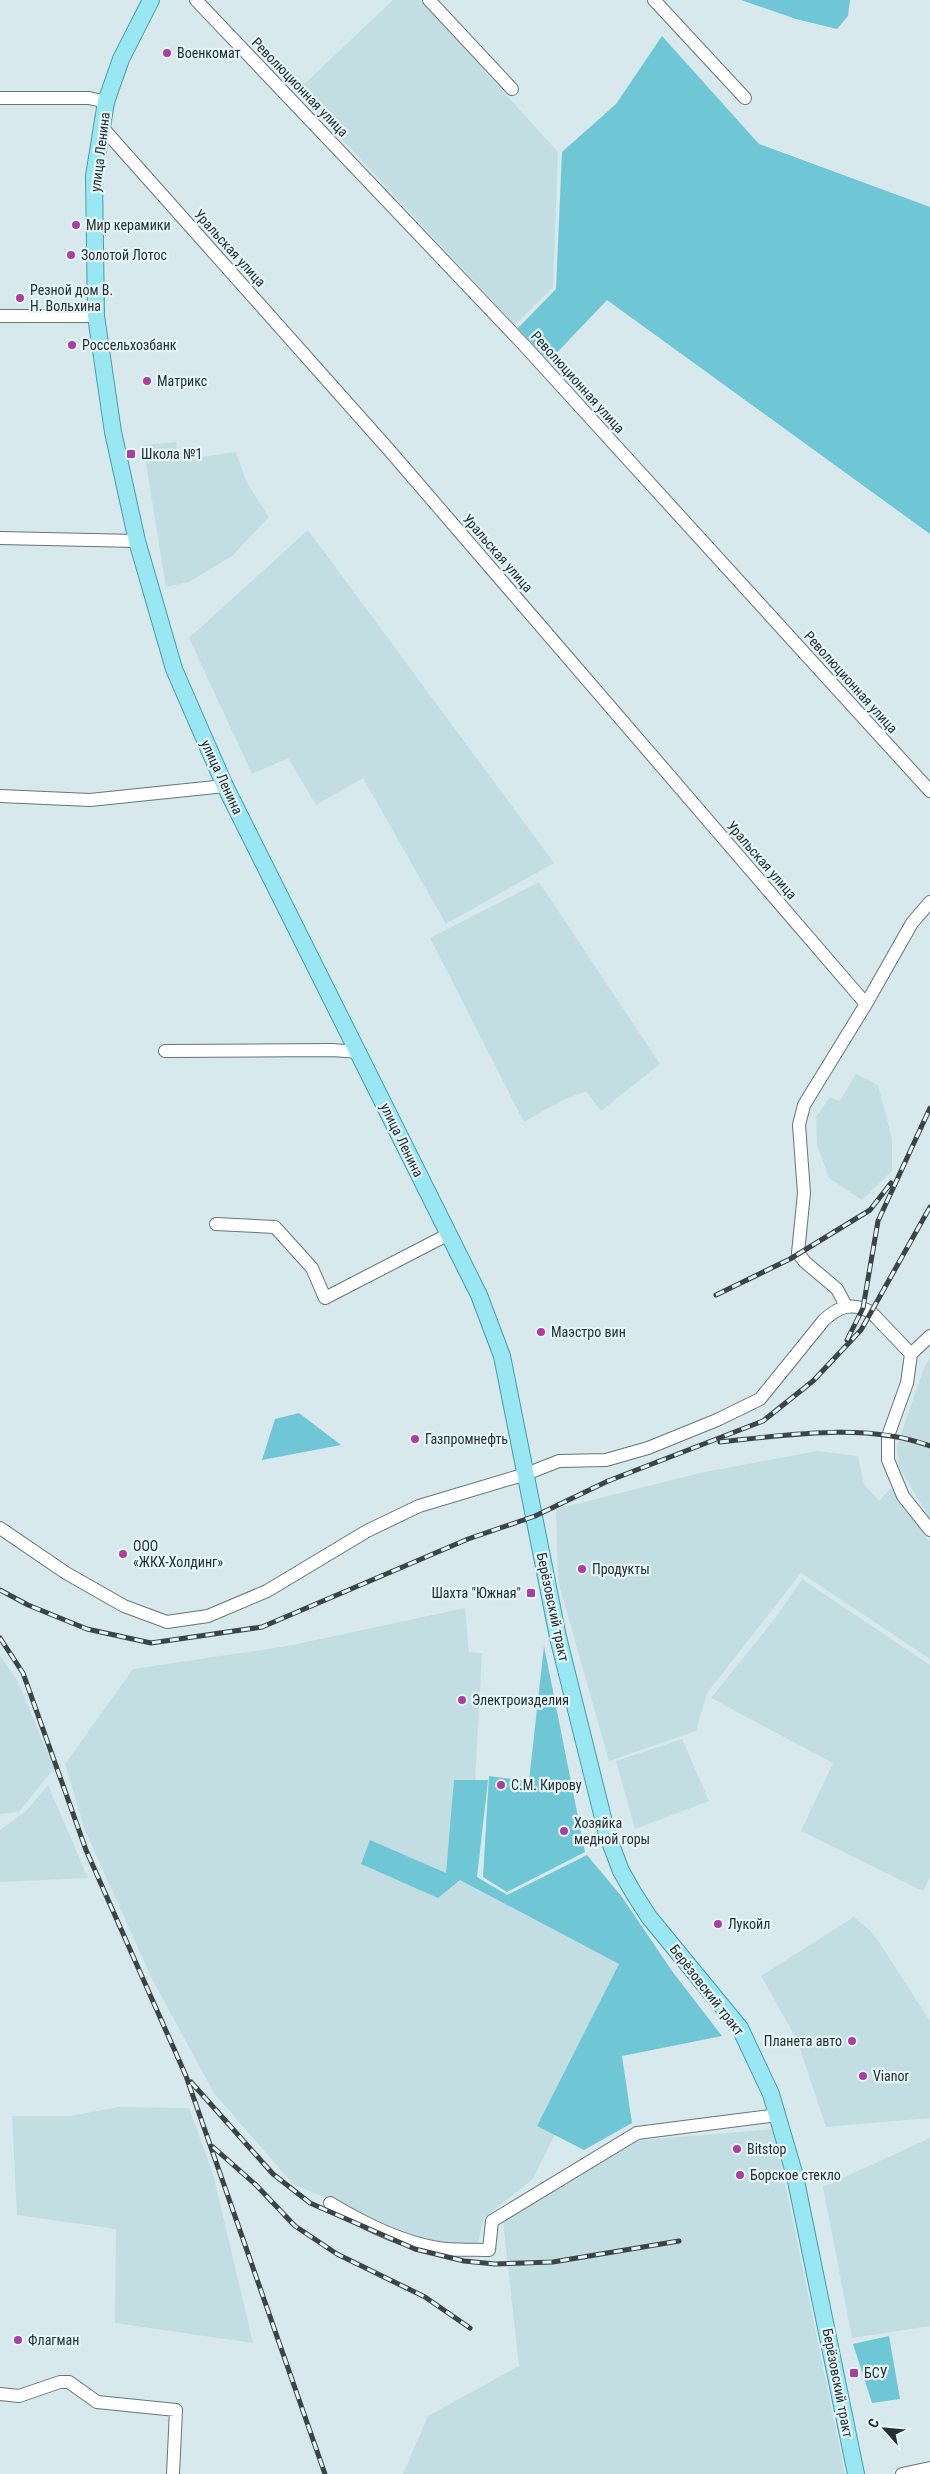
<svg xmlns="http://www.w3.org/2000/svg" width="930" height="2474" font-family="'Roboto Condensed',sans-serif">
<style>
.built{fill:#c3dee3}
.green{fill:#6fc7d6}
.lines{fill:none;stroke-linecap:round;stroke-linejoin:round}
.minor-casing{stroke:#657578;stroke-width:14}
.major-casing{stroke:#469caa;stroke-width:18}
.minor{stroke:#fff;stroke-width:12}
.major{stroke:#9ae7f4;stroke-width:16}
.rail-casing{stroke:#3c4445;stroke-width:5}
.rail{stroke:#e4f6fa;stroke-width:3;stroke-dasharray:9;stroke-linecap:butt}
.poi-dot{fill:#ab3f9f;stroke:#e4f6fa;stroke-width:2}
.labels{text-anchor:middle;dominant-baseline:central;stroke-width:4.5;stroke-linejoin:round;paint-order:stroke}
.poi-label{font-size:14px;fill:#272e2f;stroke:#e4f6fa;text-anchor:start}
.street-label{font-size:14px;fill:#272e2f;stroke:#e4f6fa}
</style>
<rect width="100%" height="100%" fill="#d7e9ec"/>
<!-- built -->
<path class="built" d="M 393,0 L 420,0 L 558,152 L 553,287 L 515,325 L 297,91 Z
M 176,442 L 179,460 L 236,452 L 247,483 L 269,517 L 232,556 L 189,582 L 166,587 L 143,445 Z
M 308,530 L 554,863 L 446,924 L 363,778 L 316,805 L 288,758 L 252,774 L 189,638 Z
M 539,882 L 660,1064 L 601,1111 L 586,1091 L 561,1101 L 524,1122 L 430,938 Z
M 856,1074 L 878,1085 L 892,1139 L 892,1171 L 862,1200 L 829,1178 L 817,1145 L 816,1117 L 830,1097 L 840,1101 Z
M 930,1359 L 930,1519 L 899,1467 L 897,1446 L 925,1365 Z
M 817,1451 L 858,1456 L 864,1484 L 879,1501 L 891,1488 L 930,1542 L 930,1659 L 801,1573 L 707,1693 L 696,1731 L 609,1761 L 558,1581 L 556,1509 L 700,1473 Z
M 802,1579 L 930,1665 L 930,1877 L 923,1891 L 801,1831 L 833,1763 L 711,1698 L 776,1617 Z
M 465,1608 L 469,1652 L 482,1653 L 470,1875 L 641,1960 L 533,2179 L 484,2218 L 477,2246 L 418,2238 L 293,2184 L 214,2093 L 152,1979 L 85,1830 L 65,1764 L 133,1669 L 288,1646 Z
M 0,1655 L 18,1682 L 54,1768 L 19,1812 L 0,1814 Z
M 682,1739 L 709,1801 L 635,1829 L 616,1761 Z
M 48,1785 L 88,1878 L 0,1882 L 0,1830 L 27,1810 Z
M 854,1917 L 873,1933 L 930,2021 L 930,2118 L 826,2127 L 797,2040 L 761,1976 Z
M 118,2107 L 189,2108 L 213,2174 L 253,2343 L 115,2323 L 116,2229 L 17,2215 L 12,2116 L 71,2116 Z
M 774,2129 L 845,2474 L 403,2474 L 428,2416 L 519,2366 L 503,2221 L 633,2141 Z
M 930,2138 L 930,2326 L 852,2338 L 823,2187 Z"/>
<!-- green -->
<path class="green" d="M 741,0 L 850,0 L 848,16 L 837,29 L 796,19 Z
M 662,36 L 759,144 L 930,207 L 930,534 L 607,300 L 549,361 L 518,328 L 556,289 L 562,152 L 616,104 Z
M 299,1413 L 341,1445 L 262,1460 L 275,1419 Z
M 544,1646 L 585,1852 L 507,1892 L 483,1877 L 489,1776 L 529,1781 Z
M 454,1780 L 488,1780 L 477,1877 L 507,1895 L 587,1855 L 622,1897 L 672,1971 L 722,2036 L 622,2056 L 632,2123 L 584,2150 L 537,2126 L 619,1964 L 460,1880 L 438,1898 L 361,1864 L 370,1840 L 446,1873 Z
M 889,2336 L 900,2399 L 872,2403 L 853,2344 Z"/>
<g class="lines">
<defs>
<path id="minor" d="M 196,0 L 523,344 L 930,791
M 429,0 L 512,89
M 654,0 L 745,98
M 0,98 L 89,98 L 106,102
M 101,126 L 390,451 L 866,1004
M 0,316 L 96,316
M 0,538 L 137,541
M 0,796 L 90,800 L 225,786
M 165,1051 L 332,1050 L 359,1052
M 216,1224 L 275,1227 L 312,1268 L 325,1298 L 449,1234
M 846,1306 L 837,1289 L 805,1262 L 798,1253 L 804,1193 L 799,1125 L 804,1105 L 866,1004 L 912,923 L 930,902
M 930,1336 L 911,1354 L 907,1383 L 888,1436 L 888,1460 L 903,1496 L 930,1530
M 0,1528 L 66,1573 L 124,1606 L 167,1622 L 208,1616 L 267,1591 L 367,1531 L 419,1506 L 526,1474 L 559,1461 L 606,1460 L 648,1448 L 717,1420 L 760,1399 L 824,1320 C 839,1306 852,1302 871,1312 L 911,1354
M 330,2203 C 363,2223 400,2242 438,2248 C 454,2251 472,2249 489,2250 L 492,2221 L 637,2133 L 778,2115
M 0,2394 L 19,2396 L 60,2382 L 69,2382 L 97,2402 L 176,2410 L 173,2474
M 902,2474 L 930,2468"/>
<path id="major" d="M 151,0 L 121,59 L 106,102 L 94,176 L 96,316 L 113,432 L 137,541 L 174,669 L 225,786 L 479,1295 L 502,1356 L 558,1637 L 607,1834 L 621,1871 L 633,1892 L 649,1917 L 740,2028 L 771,2094 L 795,2176 L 856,2474"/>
</defs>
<!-- minor casing -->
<use href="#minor" class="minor-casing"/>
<!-- major casing -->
<use href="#major" class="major-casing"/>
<!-- minor -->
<use href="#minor" class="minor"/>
<!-- major -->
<use href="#major" class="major"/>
<defs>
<path id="rail" d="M 716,1295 L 790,1259 L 870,1210 L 891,1183
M 847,1340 L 863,1308 L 878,1221 L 930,1108
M 720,1442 C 786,1435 867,1422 930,1446
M 0,1590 L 28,1605 L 87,1629 L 151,1643 L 262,1627 L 468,1539 L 535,1516 L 608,1481 L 763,1421 L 813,1381 L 861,1330 L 930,1207
M 0,1638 L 23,1673 L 86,1850 L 186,2076 L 325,2474
M 191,2082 L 273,2174 L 310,2203 L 415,2249 L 464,2261 L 495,2264 L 553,2262 L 679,2241
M 213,2147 L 256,2185 L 295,2226 L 337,2254 L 425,2297 L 470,2328"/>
</defs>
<!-- rail casing -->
<use href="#rail" class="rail-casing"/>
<!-- rail -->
<use href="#rail" class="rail"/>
</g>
<!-- markers -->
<g class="poi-dot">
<circle cx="167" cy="53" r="5"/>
<circle cx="76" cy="225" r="5"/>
<circle cx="71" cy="255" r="5"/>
<circle cx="20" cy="298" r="5"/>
<circle cx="72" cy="345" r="5"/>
<circle cx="147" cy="381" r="5"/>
<rect x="126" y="449" width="10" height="10" rx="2.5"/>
<circle cx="541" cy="1332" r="5"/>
<circle cx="415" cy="1439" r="5"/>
<circle cx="123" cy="1554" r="5"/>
<circle cx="582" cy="1569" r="5"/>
<rect x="526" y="1588" width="10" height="10" rx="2.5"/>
<circle cx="462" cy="1700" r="5"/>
<circle cx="501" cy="1785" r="5"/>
<circle cx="564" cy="1831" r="5"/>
<circle cx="718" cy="1924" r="5"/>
<circle cx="852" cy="2041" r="5"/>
<circle cx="863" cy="2076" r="5"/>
<circle cx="737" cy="2149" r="5"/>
<circle cx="740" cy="2175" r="5"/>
<circle cx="18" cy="2340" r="5"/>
<rect x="849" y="2368" width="10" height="10" rx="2.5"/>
</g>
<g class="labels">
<!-- poi labels -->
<g class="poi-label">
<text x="177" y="53">Военкомат</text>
<text x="86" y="225">Мир керамики</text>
<text x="81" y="255">Золотой Лотос</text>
<text x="30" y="290">Резной дом В.<tspan x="30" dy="16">Н. Вольхина</tspan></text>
<text x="82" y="345">Россельхозбанк</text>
<text x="157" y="381">Матрикс</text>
<text x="141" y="454">Школа №1</text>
<text x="551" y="1332">Маэстро вин</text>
<text x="425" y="1439">Газпромнефть</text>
<text x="133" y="1546">ООО<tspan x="133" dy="16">«ЖКХ-Холдинг»</tspan></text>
<text x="592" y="1569">Продукты</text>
<text x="521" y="1593" text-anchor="end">Шахта "Южная"</text>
<text x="472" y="1700">Электроизделия</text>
<text x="511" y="1785">С.М. Кирову</text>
<text x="574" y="1823">Хозяйка<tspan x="574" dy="16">медной горы</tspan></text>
<text x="728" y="1924">Лукойл</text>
<text x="842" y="2041" text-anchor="end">Планета авто</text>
<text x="873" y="2076">Vianor</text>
<text x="747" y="2149">Bitstop</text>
<text x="750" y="2175">Борское стекло</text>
<text x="28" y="2340">Флагман</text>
<text x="864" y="2373">БСУ</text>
</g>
<!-- street labels -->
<g class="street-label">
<text transform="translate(300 87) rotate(46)">Революционная улица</text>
<text transform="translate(100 152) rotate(-83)">улица Ленина</text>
<text transform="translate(230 248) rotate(48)">Уральская улица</text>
<text transform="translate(578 382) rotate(48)">Революционная улица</text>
<text transform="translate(498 553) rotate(49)">Уральская улица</text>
<text transform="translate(851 682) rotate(48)">Революционная улица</text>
<text transform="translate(222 777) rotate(65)">улица Ленина</text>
<text transform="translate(762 860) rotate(49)">Уральская улица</text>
<text transform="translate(402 1140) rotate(64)">улица Ленина</text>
<text transform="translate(553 1607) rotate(78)">Берёзовский тракт</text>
<text transform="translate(707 1990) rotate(52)">Берёзовский тракт</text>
<text transform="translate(838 2383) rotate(79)">Берёзовский тракт</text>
</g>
</g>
<!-- north arrow -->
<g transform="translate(885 2429) rotate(297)" stroke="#e4f6fa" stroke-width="4" paint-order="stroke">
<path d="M0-4L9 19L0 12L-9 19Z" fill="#272e2f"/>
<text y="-8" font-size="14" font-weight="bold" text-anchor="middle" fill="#272e2f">С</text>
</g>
</svg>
